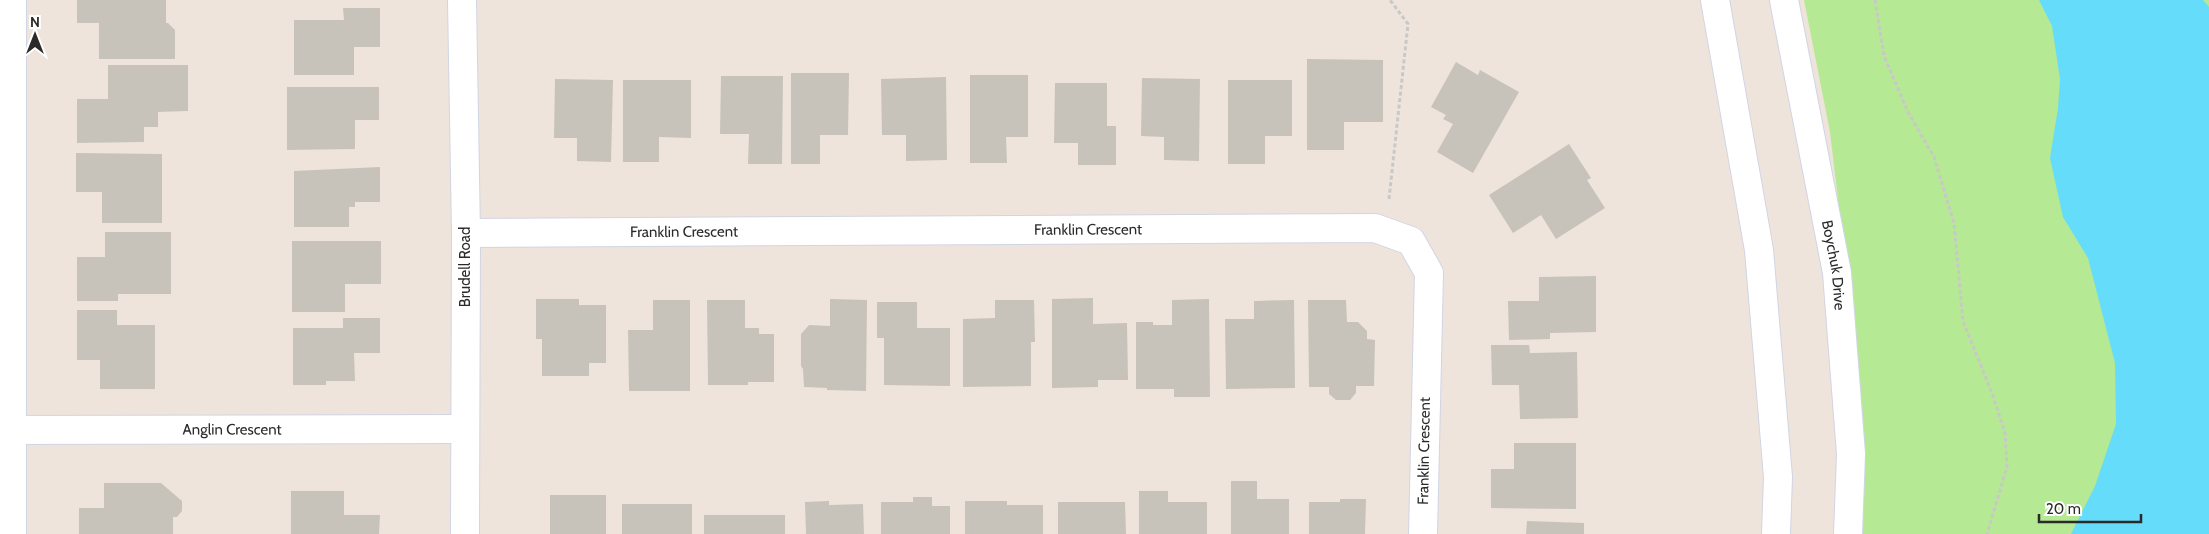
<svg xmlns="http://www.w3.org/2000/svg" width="2209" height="534" font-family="Cabin,sans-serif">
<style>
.green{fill:#b6e993}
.water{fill:#65dcf9}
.building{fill:#c8c3ba}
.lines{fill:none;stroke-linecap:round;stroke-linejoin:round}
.street-casing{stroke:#d0d5e5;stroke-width:30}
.secondary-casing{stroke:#d0d5e5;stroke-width:30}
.path{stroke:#c8c8c8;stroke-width:3;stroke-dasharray:4 2.5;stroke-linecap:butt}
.street{stroke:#fff;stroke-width:28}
.secondary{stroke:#fff;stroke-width:28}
.labels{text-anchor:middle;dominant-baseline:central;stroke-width:4;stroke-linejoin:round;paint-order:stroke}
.street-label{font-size:15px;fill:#2a2a2a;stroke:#fff}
</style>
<rect width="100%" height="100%" fill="#eee4db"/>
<!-- green -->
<path class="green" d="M 1804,0 L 2209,0 L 2209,534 L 1859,534 L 1847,275 L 1830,132 Z"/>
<!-- water -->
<path class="water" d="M 2039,0 L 2203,0 L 2209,7 L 2209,534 L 2071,534 L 2095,486 L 2116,424 L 2115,363 L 2088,258 L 2063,217 L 2050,158 L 2058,108 L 2060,79 L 2052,26 Z"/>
<!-- building -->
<path class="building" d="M 77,0 L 166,0 L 166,23 L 168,23 L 175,30 L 175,59 L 99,59 L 99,23 L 77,23 Z
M 343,8 L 380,8 L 380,47 L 354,47 L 354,75 L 294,75 L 294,20 L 344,20 Z
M 1307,59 L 1383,60 L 1383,122 L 1344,122 L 1344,150 L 1307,150 Z
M 1456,62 L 1478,75 L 1480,70 L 1519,92 L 1473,173 L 1437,152 L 1453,124 L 1443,119 L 1446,115 L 1431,107 Z
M 108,65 L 188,65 L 188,111 L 158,112 L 158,127 L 144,127 L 144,142 L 77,143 L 77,99 L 108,99 Z
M 791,73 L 849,73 L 848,135 L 820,135 L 820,164 L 791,164 Z
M 970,75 L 1028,75 L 1028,137 L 1006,137 L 1007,163 L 970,163 Z
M 721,76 L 783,76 L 782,164 L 748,164 L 749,134 L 720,134 Z
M 946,77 L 947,160 L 906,161 L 906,135 L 882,135 L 881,79 Z
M 1142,78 L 1200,79 L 1199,161 L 1164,160 L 1164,137 L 1141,136 Z
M 555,79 L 613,80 L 611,162 L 577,161 L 577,138 L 554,138 Z
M 623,80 L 691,80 L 691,138 L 659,137 L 659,162 L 623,162 Z
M 1228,80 L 1292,80 L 1292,136 L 1265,136 L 1265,164 L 1228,164 Z
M 1055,83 L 1107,83 L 1107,126 L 1116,126 L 1116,165 L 1078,165 L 1078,143 L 1054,143 Z
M 287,87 L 379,87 L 379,120 L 355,120 L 355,149 L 287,150 Z
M 1569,144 L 1591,178 L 1587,180 L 1605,208 L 1556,239 L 1541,215 L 1513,233 L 1489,195 Z
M 76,153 L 162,154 L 162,223 L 102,223 L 102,192 L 76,192 Z
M 380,167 L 380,202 L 355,202 L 355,207 L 349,207 L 349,227 L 294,227 L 294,171 Z
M 105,232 L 171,232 L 171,294 L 118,294 L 118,301 L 77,301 L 77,257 L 105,257 Z
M 292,241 L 381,241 L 381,284 L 345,284 L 345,312 L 292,312 Z
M 1596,276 L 1596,332 L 1550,333 L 1550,339 L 1509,340 L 1508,301 L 1539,301 L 1539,277 Z
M 1093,298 L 1093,324 L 1127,323 L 1128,380 L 1098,380 L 1098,387 L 1052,388 L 1052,299 Z
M 536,299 L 579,299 L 579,305 L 606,305 L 606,363 L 589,363 L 589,376 L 542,376 L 542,339 L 536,339 Z
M 830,299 L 867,300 L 866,391 L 827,390 L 827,388 L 804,387 L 803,369 L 801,366 L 801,334 L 809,325 L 830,326 Z
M 1209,299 L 1210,397 L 1174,397 L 1174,389 L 1136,389 L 1136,322 L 1153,322 L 1153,325 L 1172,325 L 1172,300 Z
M 653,300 L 690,300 L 690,391 L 629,391 L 628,330 L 653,330 Z
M 707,300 L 745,300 L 745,328 L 759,328 L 759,334 L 774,334 L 774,382 L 748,382 L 748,385 L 708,385 Z
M 995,300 L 1034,300 L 1035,342 L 1031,342 L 1031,386 L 963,387 L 963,319 L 995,318 Z
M 1294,300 L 1295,388 L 1226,389 L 1225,319 L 1254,319 L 1254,301 Z
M 1308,300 L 1346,300 L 1347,322 L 1358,322 L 1367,331 L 1367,339 L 1375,340 L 1374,386 L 1356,386 L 1356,393 L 1350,400 L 1336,400 L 1329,394 L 1329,387 L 1309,387 Z
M 877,302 L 917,302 L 917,328 L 950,328 L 950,386 L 884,385 L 884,338 L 877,338 Z
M 77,310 L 117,310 L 117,325 L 155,325 L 155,389 L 100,389 L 100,360 L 77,360 Z
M 343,318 L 380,318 L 380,353 L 354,353 L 355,381 L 326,381 L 326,385 L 293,385 L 293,328 L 343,328 Z
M 1491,345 L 1529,345 L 1530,353 L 1577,352 L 1578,418 L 1520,419 L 1519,385 L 1492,385 Z
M 1514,443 L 1576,443 L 1576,509 L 1491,508 L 1491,469 L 1514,469 Z
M 1231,481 L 1257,481 L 1257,499 L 1289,499 L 1289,534 L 1231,534 Z
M 104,483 L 161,483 L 182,501 L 182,511 L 177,517 L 173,517 L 173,534 L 79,534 L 79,508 L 104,508 Z
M 291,491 L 344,491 L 344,515 L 380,515 L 379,534 L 291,534 Z
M 1139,491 L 1168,491 L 1168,502 L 1207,502 L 1207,534 L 1139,534 Z
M 550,495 L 606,495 L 606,534 L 550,534 Z
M 913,497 L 932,497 L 932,506 L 950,506 L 950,534 L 881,534 L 881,502 L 913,502 Z
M 1340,499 L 1366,499 L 1365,534 L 1309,534 L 1309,502 L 1340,502 Z
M 829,501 L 829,505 L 863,504 L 864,534 L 806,534 L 805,502 Z
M 965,501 L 1007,501 L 1007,505 L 1043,505 L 1043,534 L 965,534 Z
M 1058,502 L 1125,502 L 1126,534 L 1058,534 Z
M 622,504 L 692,504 L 692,534 L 622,534 Z
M 704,515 L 785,515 L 785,534 L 704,534 Z
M 1527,521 L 1584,523 L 1584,534 L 1526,534 Z"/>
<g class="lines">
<defs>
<g id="street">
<path d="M 12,0 L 12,534"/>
<path d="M 462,0 L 466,233 L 465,534"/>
<path id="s1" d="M 466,233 L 1375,228 L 1411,241 L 1429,273 L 1423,534"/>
<path id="s2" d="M 0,430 L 465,429"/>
</g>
<g id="secondary">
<path d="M 1715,0 L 1759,250 L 1778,477 L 1776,534"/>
<path id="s3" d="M 1784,0 L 1837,273 L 1851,454 L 1848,534"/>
</g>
</defs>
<!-- street casing -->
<use href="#street" class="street-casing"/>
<!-- secondary casing -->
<use href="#secondary" class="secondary-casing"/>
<!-- path -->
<path class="path" d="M 1875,0 L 1884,56 L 1908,112 L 1934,157 L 1954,223 L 1963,321 L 1993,396 L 2005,433 L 2007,467 L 1987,534
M 1389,199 L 1408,24 L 1390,0"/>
<!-- street -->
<use href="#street" class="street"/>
<!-- secondary -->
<use href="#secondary" class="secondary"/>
</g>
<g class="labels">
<!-- street labels -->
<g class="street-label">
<text stroke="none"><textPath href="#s1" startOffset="622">Franklin Crescent</textPath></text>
<text stroke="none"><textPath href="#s1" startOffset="218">Franklin Crescent</textPath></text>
<text stroke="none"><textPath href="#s3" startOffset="270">Boychuk Drive</textPath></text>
<text transform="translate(465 267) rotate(-90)">Brudell Road</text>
<text stroke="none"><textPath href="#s2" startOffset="232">Anglin Crescent</textPath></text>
<text transform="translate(1424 451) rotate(-89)">Franklin Crescent</text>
</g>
</g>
<!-- north arrow -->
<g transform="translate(35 35)" stroke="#ffffff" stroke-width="4" paint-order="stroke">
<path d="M0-4L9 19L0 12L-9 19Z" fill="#2a2a2a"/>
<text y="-8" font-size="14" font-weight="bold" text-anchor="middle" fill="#2a2a2a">N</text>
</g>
<!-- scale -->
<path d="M2039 514v8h102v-8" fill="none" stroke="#2a2a2a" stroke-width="2.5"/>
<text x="2046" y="514" font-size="15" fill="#2a2a2a" stroke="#ffffff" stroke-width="4" paint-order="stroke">20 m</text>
</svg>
